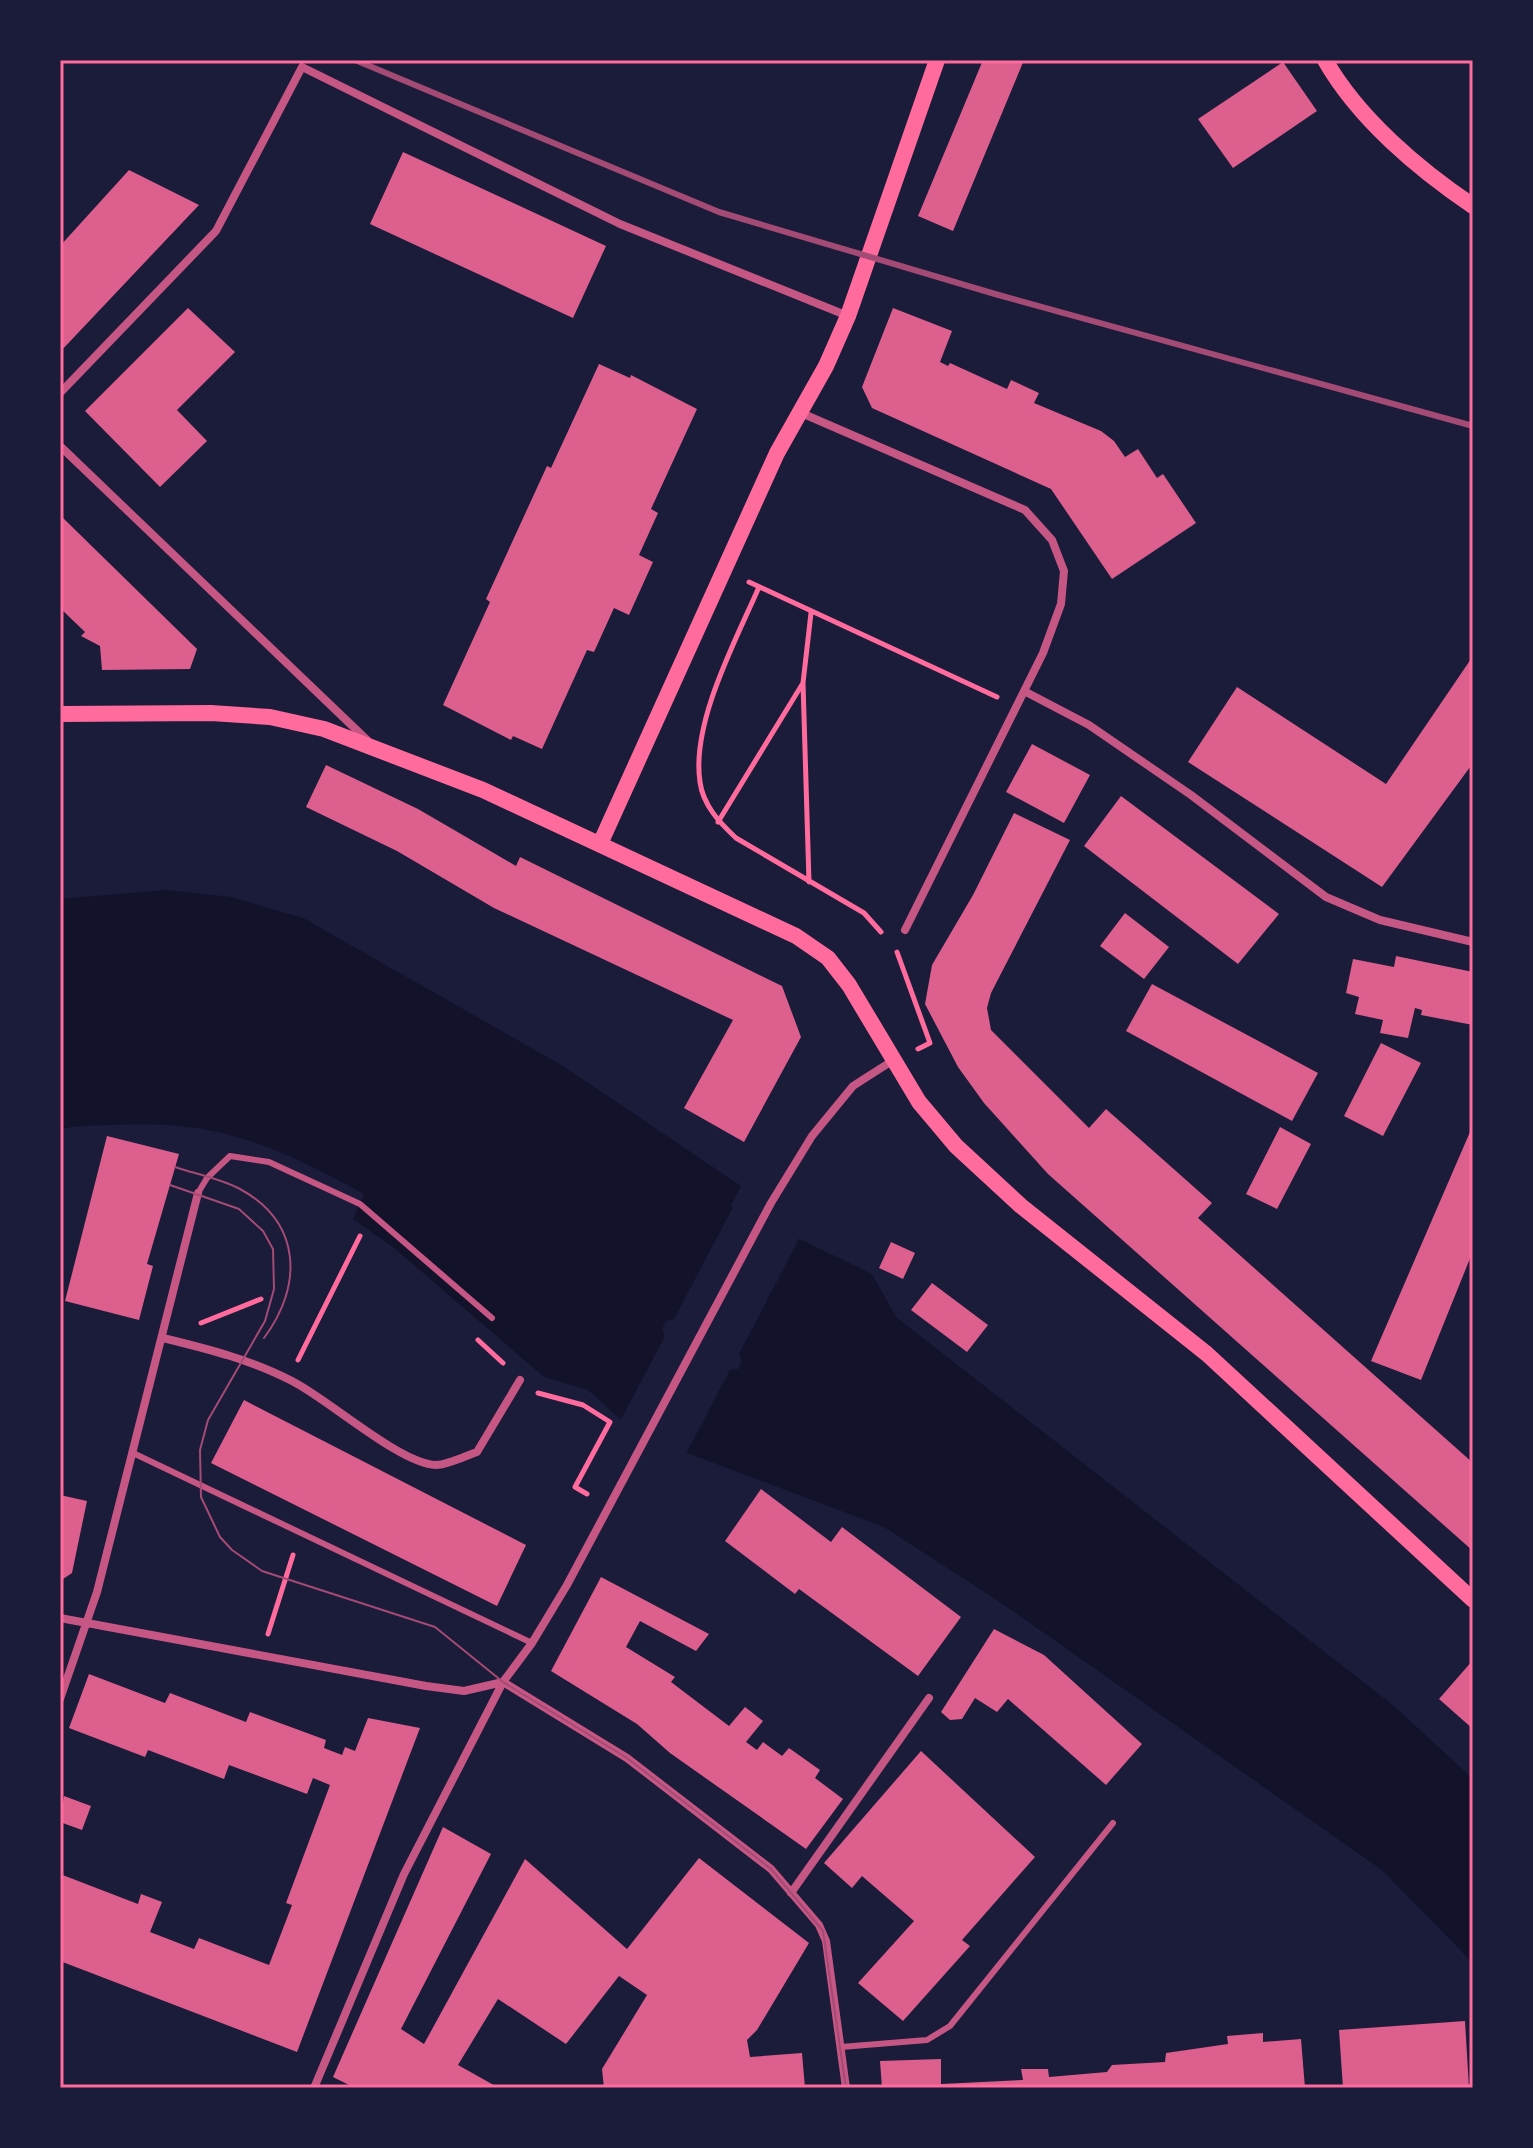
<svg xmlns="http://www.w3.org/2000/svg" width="1533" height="2148" font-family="Montserrat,sans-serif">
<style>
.water{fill:#12122b}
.pier{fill:#1b1b3a}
.building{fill:#dd5f8e}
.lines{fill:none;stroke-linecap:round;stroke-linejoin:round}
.path{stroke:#ff6b9d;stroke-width:5}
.service{stroke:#c65784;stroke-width:6}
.minor{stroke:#c65784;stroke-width:8}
.secondary{stroke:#ff6b9d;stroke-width:16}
.tram{stroke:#a44b75;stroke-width:2}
.rail{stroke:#a44b75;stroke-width:6}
.neatline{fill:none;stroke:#ff6b9d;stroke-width:3}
</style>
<rect width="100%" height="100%" fill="#1b1b3a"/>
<!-- water -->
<path class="water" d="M 167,890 L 231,897 L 303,918 L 563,1066 L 741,1186 L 731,1206 L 872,1274 L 896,1317 L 1394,1706 L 1473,1779 L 1473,1963 L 1382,1870 L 997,1600 L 884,1527 L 690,1454 L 629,1427 L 588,1390 L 544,1377 L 393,1247 L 353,1219 L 364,1194 C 276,1146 218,1119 115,1125 C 97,1126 77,1124 60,1130 L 60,899 Z"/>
<!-- pier -->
<path class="pier" d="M 743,1188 L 736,1204 L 800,1237 L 739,1354 L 742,1361 L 738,1369 L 730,1370 L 685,1456 L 619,1423 L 665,1336 L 662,1329 L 666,1321 L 674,1319 Z"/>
<!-- building -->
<path class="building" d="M 983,60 L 1024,60 L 953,231 L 918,216 Z
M 1283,62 L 1317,111 L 1233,168 L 1198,119 Z
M 403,152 L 606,246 L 573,318 L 370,224 Z
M 129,170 L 199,205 L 60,352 L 60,246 Z
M 188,308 L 235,352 L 177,410 L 207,441 L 160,487 L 85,411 Z
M 893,308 L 952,331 L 940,362 L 948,366 L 950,363 L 1007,389 L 1011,380 L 1039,393 L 1034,403 L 1101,431 L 1114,441 L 1125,457 L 1138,449 L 1157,478 L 1163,474 L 1196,523 L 1112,579 L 1051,489 L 872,408 L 862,387 Z
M 599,364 L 630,378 L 631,375 L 697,409 L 651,509 L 658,513 L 639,555 L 653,562 L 629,615 L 614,608 L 594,652 L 587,650 L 542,749 L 513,736 L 511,740 L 443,705 L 490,602 L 486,599 L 547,466 L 551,468 Z
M 60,515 L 197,649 L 190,669 L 102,670 L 100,646 L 81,636 L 85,632 L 60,608 Z
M 1473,656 L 1473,763 L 1382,887 L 1188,762 L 1237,687 L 1386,784 Z
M 1032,744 L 1090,775 L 1064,823 L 1006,792 Z
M 326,765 L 418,809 L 516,866 L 520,857 L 782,986 L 801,1037 L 744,1142 L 684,1108 L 733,1020 L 494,908 L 397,851 L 306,807 Z
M 1121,796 L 1279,914 L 1238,964 L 1084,846 Z
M 1014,813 L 1070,840 L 991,993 L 987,1008 L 991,1030 L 1089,1128 L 1106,1109 L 1212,1203 L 1198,1218 L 1473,1463 L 1473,1551 L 1048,1174 L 984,1103 L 958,1067 L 925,1004 L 932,965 L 973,895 Z
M 1125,913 L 1169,947 L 1144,979 L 1100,946 Z
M 1396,956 L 1473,972 L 1473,1025 L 1421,1015 L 1422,1010 L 1415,1008 L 1408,1038 L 1380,1033 L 1383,1020 L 1355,1014 L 1359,997 L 1346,993 L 1353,959 L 1394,967 Z
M 1152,984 L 1318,1073 L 1292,1121 L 1126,1031 Z
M 1381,1043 L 1421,1063 L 1383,1136 L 1344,1116 Z
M 1473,1125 L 1473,1251 L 1421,1380 L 1371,1361 Z
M 1280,1127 L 1311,1144 L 1277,1209 L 1246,1194 Z
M 107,1136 L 179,1154 L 147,1264 L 153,1266 L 139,1320 L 65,1301 Z
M 891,1242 L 915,1253 L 903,1279 L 879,1268 Z
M 932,1283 L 988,1325 L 967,1352 L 911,1310 Z
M 244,1400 L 526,1545 L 497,1606 L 211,1463 Z
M 761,1489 L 831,1542 L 842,1527 L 961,1617 L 918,1676 L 799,1589 L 795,1594 L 725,1541 Z
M 60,1495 L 87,1501 L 72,1573 L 60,1581 Z
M 601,1577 L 709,1634 L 696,1651 L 640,1621 L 626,1647 L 675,1677 L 671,1682 L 729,1726 L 745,1707 L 763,1721 L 746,1742 L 757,1750 L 763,1742 L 782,1756 L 789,1748 L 820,1770 L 815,1778 L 843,1799 L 806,1849 L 670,1753 L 637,1724 L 551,1671 Z
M 994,1629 L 1044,1655 L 1142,1744 L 1106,1785 L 1008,1699 L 997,1712 L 975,1698 L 962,1719 L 950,1720 L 941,1712 Z
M 1473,1660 L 1473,1729 L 1439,1699 Z
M 89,1674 L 165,1703 L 170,1693 L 246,1722 L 250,1712 L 326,1740 L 324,1748 L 342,1755 L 345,1747 L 355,1751 L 368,1718 L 420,1728 L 297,2052 L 60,1961 L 60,1874 L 138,1904 L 141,1894 L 162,1902 L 150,1932 L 194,1949 L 199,1938 L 269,1965 L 292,1905 L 286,1903 L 330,1785 L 313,1778 L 307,1794 L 229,1765 L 224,1779 L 148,1750 L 145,1757 L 69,1728 Z
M 921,1751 L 1035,1857 L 962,1940 L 970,1946 L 903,2021 L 858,1983 L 914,1921 L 862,1876 L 852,1888 L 824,1863 Z
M 64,1796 L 91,1806 L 82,1830 L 60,1822 Z
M 443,1827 L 491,1854 L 401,2029 L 424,2044 L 525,1859 L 627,1949 L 699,1858 L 809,1943 L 757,2030 L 747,2040 L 750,2057 L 802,2053 L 805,2088 L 604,2088 L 602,2069 L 647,1995 L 619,1976 L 566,2044 L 498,1999 L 458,2065 L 499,2088 L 355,2088 L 333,2077 Z
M 1465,2021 L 1469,2088 L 1343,2088 L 1339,2030 Z
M 1263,2033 L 1263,2042 L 1301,2039 L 1305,2088 L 882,2088 L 880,2061 L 941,2059 L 941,2084 L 1023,2080 L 1021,2069 L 1048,2069 L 1049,2077 L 1107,2072 L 1112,2065 L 1165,2062 L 1166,2053 L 1228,2044 L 1227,2036 Z"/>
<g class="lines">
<!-- path -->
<path class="path" d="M 749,582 L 997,697
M 759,587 C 736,640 691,723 700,782 C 703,805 719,822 736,838 L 864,913 L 881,932
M 718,822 L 803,683
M 809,882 L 803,683 L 811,613
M 897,952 L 930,1043 L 918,1049
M 201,1323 L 261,1299
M 478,1340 L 503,1363
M 298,1360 L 360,1236
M 538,1393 L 583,1405 L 610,1422 L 575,1487 L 587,1494
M 268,1634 L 293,1555"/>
<!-- service -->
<path class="service" d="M 198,1193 L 207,1178 L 230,1156 L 269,1162 L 360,1204 L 492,1318
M 133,1453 L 532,1643
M 841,2047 L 927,2040 L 950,2026 L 1113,1823"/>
<!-- minor -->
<path class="minor" d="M 60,393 L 216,231 L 302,67 L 620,224 L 848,316
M 799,412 L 1025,510 L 1052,540 L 1064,571 L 1061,604 L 1043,653 L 905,930
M 60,446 L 368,741
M 1024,691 L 1089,725 L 1191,795 L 1326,897 L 1380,920 L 1473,942
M 163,1338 C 208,1349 252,1360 292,1381 C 328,1399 400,1464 436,1465 C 448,1465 465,1456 477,1452 L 520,1380
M 60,1618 L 426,1686 L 464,1691 L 503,1682
M 503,1682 L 627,1758 L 771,1869 L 819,1925 L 826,1941 L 846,2088
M 60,1699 L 97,1592 L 198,1193
M 791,1893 L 929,1698
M 314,2088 L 404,1874 L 503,1682 L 532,1643 L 567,1585 L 771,1203 L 812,1136 L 853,1086 L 892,1061"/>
<!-- secondary -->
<path class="secondary" d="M 1325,60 C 1358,118 1418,169 1473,206
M 60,714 L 211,713 L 270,717 L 324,729 L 483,790 L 796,936 L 828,958 L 849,985 L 919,1102 L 956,1146 L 1021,1206 L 1207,1354 L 1473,1600
M 600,844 L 777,453 L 826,366 L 848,316 L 937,60"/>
<!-- tram -->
<path class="tram" d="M 175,1167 C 196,1174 221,1179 240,1189 C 302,1223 303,1286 264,1338
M 170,1185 L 239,1209 L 263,1231 L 273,1249 L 274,1289 L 265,1321 L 208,1420 L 200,1450 L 201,1497 L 220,1537 L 232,1550 L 262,1571 L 435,1627 L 503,1682 L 627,1758 L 771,1869 L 823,1931 L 846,2088"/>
<!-- rail -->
<path class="rail" d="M 355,60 L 719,212 L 995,294 L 1473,426"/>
</g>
<!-- border -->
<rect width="1533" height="2148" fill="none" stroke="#1b1b3a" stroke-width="124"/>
<rect x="62" y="62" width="1409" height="2024" class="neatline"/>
</svg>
